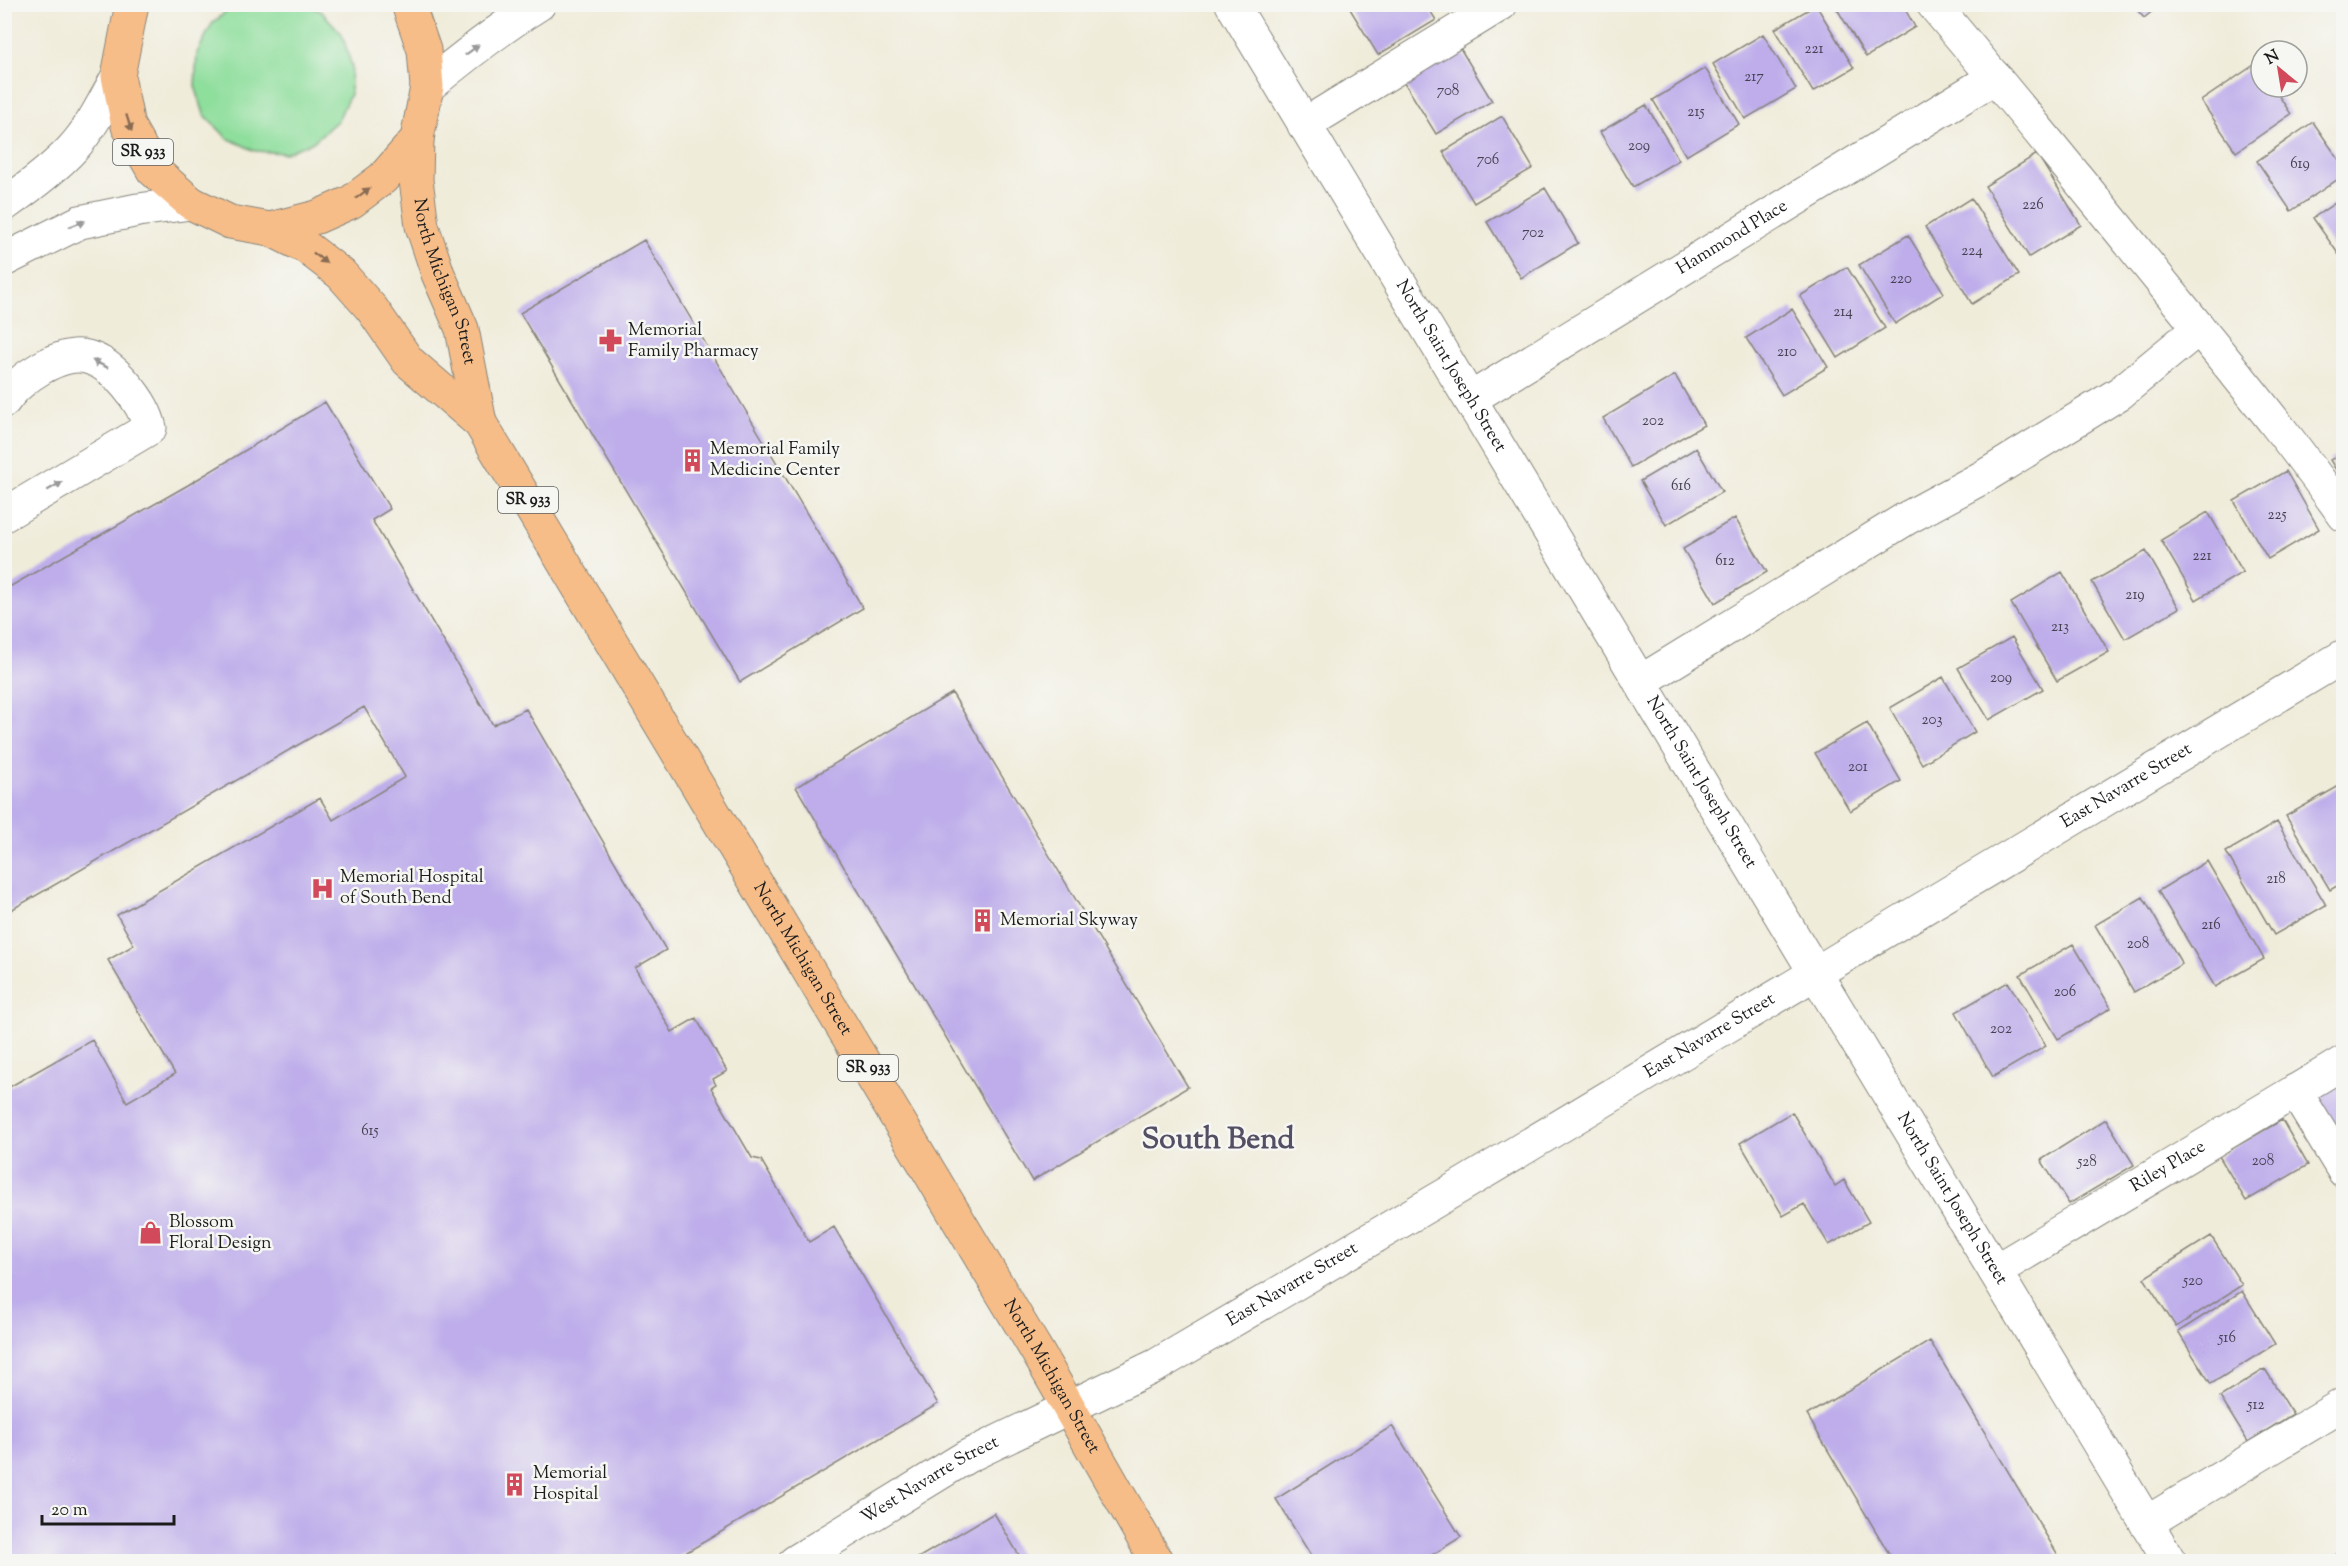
<svg xmlns="http://www.w3.org/2000/svg" width="2348" height="1566" font-family="'Sorts Mill Goudy',serif">
<style>
.green{fill:#8ede9c;stroke:#557d5c;stroke-width:1.5}
.building{fill:#beadea}
.lines{fill:none;stroke-linecap:round;stroke-linejoin:round}
.minor-casing{stroke:#86847b;stroke-width:35}
.major-casing{stroke:#86847b;stroke-width:35}
.minor{stroke:#fff;stroke-width:33}
.major{stroke:#f7bd88;stroke-width:33}
.oneway{fill:#999}
.oneway2{fill:#8a6c52}
.labels{text-anchor:middle;dominant-baseline:central;stroke-width:5;stroke-linejoin:round;paint-order:stroke}
.number-label{font-size:15px;fill:#444050}
.shield{fill:#f6f6f2;stroke:#5d5d5c;stroke-width:1.5}
.shield-label{font-size:16px;font-weight:bold;fill:#1c1c1c}
.street-label{font-size:18px;fill:#1c1c1c;stroke:#f6f6f2}
.poi-label{font-size:18px;fill:#1c1c1c;stroke:#f6f6f2;text-anchor:start}
.town-label{font-size:30px;font-weight:bold;fill:#554f64;stroke:#f6f6f2}
</style>
<rect width="100%" height="100%" fill="#f6f6f2"/>
<filter id="ink" filterUnits="userSpaceOnUse"><feTurbulence type="fractalNoise" baseFrequency=".0167" numOctaves="2"/><feDisplacementMap in="SourceGraphic" scale="12" xChannelSelector="R" yChannelSelector="G"/><feConvolveMatrix kernelMatrix="1 2 1 2 8 2 1 2 1" color-interpolation-filters="sRGB"/></filter>
<filter id="wash" filterUnits="userSpaceOnUse"><feTurbulence type="fractalNoise" baseFrequency=".008" numOctaves="4" result="noise"/><feDisplacementMap in="SourceGraphic" scale="24" xChannelSelector="R" yChannelSelector="G"/><feGaussianBlur stdDeviation="1.35" result="paint"/><feColorMatrix in="noise" values="0 0 0 0 0 0 0 0 0 0 0 0 0 0 0 0 0 1.4 0 .05"/><feComposite in="paint" operator="in"/></filter>
<g filter="url(#wash)">
<rect width="100%" height="100%" fill="#f0ecda"/>
<!-- green -->
<path class="green" d="M 233,5 L 308,5 L 322,12 L 342,34 L 352,67 L 350,94 L 338,120 L 313,142 L 285,153 L 255,151 L 227,138 L 204,114 L 195,86 L 197,53 L 212,24 Z"/>
<g id="blocks">
<!-- building -->
<path class="building" d="M 1347,4 L 1426,4 L 1436,20 L 1378,55 Z
M 1834,4 L 1902,4 L 1915,27 L 1866,57 Z
M 2132,4 L 2161,4 L 2144,18 Z
M 1816,5 L 1854,68 L 1813,92 L 1775,29 Z
M 1763,34 L 1796,89 L 1745,119 L 1713,64 Z
M 1460,48 L 1492,101 L 1436,134 L 1404,82 Z
M 2257,63 L 2261,69 L 2261,87 L 2273,87 L 2291,114 L 2236,152 L 2201,101 Z
M 1705,68 L 1739,124 L 1686,156 L 1653,100 Z
M 1646,105 L 1679,160 L 1633,187 L 1600,132 Z
M 1502,116 L 1533,168 L 1474,203 L 1443,152 Z
M 2313,122 L 2344,167 L 2344,175 L 2291,211 L 2257,161 Z
M 2037,154 L 2081,225 L 2029,257 L 1985,186 Z
M 1545,188 L 1578,243 L 1521,278 L 1487,222 Z
M 2344,197 L 2344,262 L 2313,218 Z
M 1971,198 L 2019,275 L 1972,304 L 1925,227 Z
M 1908,235 L 1944,293 L 1895,324 L 1859,265 Z
M 644,240 L 863,608 L 740,682 L 520,313 Z
M 1847,267 L 1885,328 L 1838,358 L 1800,296 Z
M 1792,309 L 1828,367 L 1782,395 L 1746,338 Z
M 1675,375 L 1704,425 L 1631,467 L 1603,418 Z
M 325,402 L 390,509 L 372,520 L 493,725 L 526,709 L 666,950 L 635,968 L 672,1032 L 696,1018 L 727,1071 L 713,1079 L 716,1085 L 711,1088 L 752,1158 L 761,1160 L 809,1242 L 834,1227 L 938,1404 L 670,1562 L 4,1562 L 4,1090 L 92,1040 L 127,1102 L 175,1074 L 108,960 L 134,945 L 117,915 L 320,798 L 333,820 L 405,777 L 364,707 L 4,914 L 4,590 L 188,485 Z
M 1696,448 L 1722,492 L 1666,525 L 1640,481 Z
M 2344,452 L 2344,483 L 2330,460 Z
M 2286,471 L 2319,529 L 2268,559 L 2234,501 Z
M 2208,512 L 2243,572 L 2196,600 L 2161,540 Z
M 1735,518 L 1767,572 L 1715,603 L 1683,549 Z
M 2146,551 L 2179,608 L 2125,639 L 2092,582 Z
M 2062,572 L 2109,652 L 2057,681 L 2011,603 Z
M 2012,637 L 2043,689 L 1989,720 L 1958,668 Z
M 1943,677 L 1975,732 L 1922,764 L 1890,708 Z
M 952,693 L 1188,1087 L 1032,1181 L 796,787 Z
M 1867,723 L 1901,781 L 1850,811 L 1815,753 Z
M 2339,786 L 2344,794 L 2344,882 L 2330,890 L 2286,816 Z
M 2277,822 L 2326,905 L 2274,935 L 2226,852 Z
M 2207,861 L 2264,959 L 2215,987 L 2158,891 Z
M 2143,897 L 2182,964 L 2134,992 L 2095,925 Z
M 2073,944 L 2111,1008 L 2058,1039 L 2020,975 Z
M 2008,982 L 2046,1046 L 1993,1077 L 1956,1012 Z
M 2344,1081 L 2344,1150 L 2313,1100 Z
M 1792,1112 L 1835,1186 L 1844,1180 L 1869,1222 L 1829,1245 L 1804,1204 L 1783,1216 L 1740,1143 Z
M 2106,1119 L 2134,1165 L 2069,1204 L 2041,1160 Z
M 2282,1120 L 2308,1165 L 2246,1201 L 2219,1156 Z
M 2211,1236 L 2242,1285 L 2176,1327 L 2144,1278 Z
M 2242,1291 L 2275,1344 L 2211,1384 L 2178,1332 Z
M 1930,1341 L 2061,1560 L 2059,1562 L 1894,1562 L 1807,1415 Z
M 2265,1369 L 2293,1414 L 2248,1442 L 2220,1397 Z
M 1392,1426 L 1461,1537 L 1421,1562 L 1382,1562 L 1381,1559 L 1377,1562 L 1315,1562 L 1276,1499 Z
M 994,1513 L 1023,1562 L 911,1562 Z
M 2344,1550 L 2344,1562 L 2324,1562 Z"/>
</g>
</g>
<g filter="url(#ink)">
<use href="#blocks" fill-opacity="0" stroke="#86847b" stroke-width="1.5"/>
<g class="lines">
<defs>
<g id="minor">
<path id="s1" d="M 1232,4 L 2170,1562"/>
<path d="M 1933,4 C 2012,97 2088,191 2164,285 C 2225,361 2288,435 2344,515"/>
<path d="M 427,87 C 463,57 499,29 539,4"/>
<path d="M 1304,125 L 1501,4"/>
<path d="M 4,205 C 28,188 54,169 73,148 C 92,127 105,100 118,76"/>
<path d="M 4,260 L 80,222 L 138,210 L 191,203"/>
<path id="s2" d="M 1470,399 L 1995,77"/>
<path d="M 4,401 C 18,379 61,350 87,357 C 114,364 144,402 150,428 L 4,515"/>
<path d="M 1640,682 L 1907,518 L 1985,476 L 2120,393 L 2199,328"/>
<path d="M 2295,1091 L 2344,1171"/>
<path id="s3" d="M 1995,1271 L 2344,1062"/>
<path d="M 2146,1523 L 2344,1404"/>
<path id="s4" d="M 795,1562 L 966,1457 L 1157,1365 L 1459,1187 L 2344,656"/>
</g>
<g id="major">
<path d="M 132,4 L 118,76 L 128,126 L 153,170 L 191,203 L 230,222 L 270,229 L 317,217 L 351,202 L 383,178 L 417,139 L 427,87 L 424,50 L 408,4"/>
<path id="s5" d="M 417,139 L 416,180 L 422,226 L 438,274 L 462,329 L 480,423"/>
<path id="s6" d="M 270,229 L 306,247 L 341,274 L 372,309 L 408,361 L 480,423 L 1038,1353 L 1157,1562"/>
</g>
</defs>
<!-- minor casing -->
<use href="#minor" class="minor-casing"/>
<!-- major casing -->
<use href="#major" class="major-casing"/>
<!-- minor -->
<use href="#minor" class="minor"/>
<!-- major -->
<use href="#major" class="major"/>
</g>
<!-- one-way arrows -->
<defs><path id="oneway-solid" d="M-6-.8H1V-3.2L6.5 0L1 3.2V.8H-6Z" transform="scale(1.5)"/></defs>
<g class="oneway">
<use href="#oneway-solid" transform="translate(472 50) rotate(-37)"/>
<use href="#oneway-solid" transform="translate(77 224) rotate(-21)"/>
<use href="#oneway-solid" transform="translate(100 364) rotate(-154)"/>
<use href="#oneway-solid" transform="translate(55 486) rotate(-30)"/>
</g>
<g class="oneway2">
<use href="#oneway-solid" transform="translate(129 123) rotate(72)"/>
<use href="#oneway-solid" transform="translate(363 193) rotate(-37)"/>
<use href="#oneway-solid" transform="translate(320 258) rotate(38)"/>
</g>
</g>
<!-- icons -->
<defs>
<symbol id="pharmacy-bare" viewBox="-9 -9 18 18"><path d="M-2-6h4v4h4v4h-4v4h-4v-4h-4v-4h4Z" fill="#d1495b" stroke="#f6f6f2" stroke-width="2.5" paint-order="stroke"/></symbol>
<symbol id="building-bare" viewBox="-9 -9 18 18"><path d="M-4-6H4V6H1V3H-1V6H-4ZM-2.5-4.3h1.7v1.8h-1.7ZM.8-4.3h1.7v1.8H.8ZM-2.5-1h1.7V.8h-1.7ZM.8-1h1.7V.8H.8Z" fill="#d1495b" stroke="#f6f6f2" stroke-width="2.5" paint-order="stroke"/></symbol>
<symbol id="hospital-bare" viewBox="-9 -9 18 18"><path d="M-5-5h3v3.5h4V-5h3V5h-3V1.5h-4V5h-3Z" fill="#d1495b" stroke="#f6f6f2" stroke-width="2.5" paint-order="stroke"/></symbol>
<symbol id="shop-bare" viewBox="-9 -9 18 18"><path d="M-5-2.5h2.3a2.7 3.5 0 0 1 5.4 0H5L5.5 6h-11ZM-1.5-2.5h3a1.5 2.3 0 0 0-3 0Z" fill="#d1495b" stroke="#f6f6f2" stroke-width="2.5" paint-order="stroke"/></symbol>
</defs>
<g fill-rule="evenodd">
<use href="#pharmacy-bare" x="594" y="324" width="33" height="33"/>
<use href="#building-bare" x="676" y="444" width="33" height="33"/>
<use href="#hospital-bare" x="306" y="872" width="33" height="33"/>
<use href="#building-bare" x="966" y="904" width="33" height="33"/>
<use href="#shop-bare" x="134" y="1216" width="33" height="33"/>
<use href="#building-bare" x="498" y="1468" width="33" height="33"/>
</g>
<g class="labels">
<!-- number labels -->
<g class="number-label">
<text x="1814" y="49">221</text>
<text x="1754" y="77">217</text>
<text x="1448" y="91">708</text>
<text x="1696" y="112">215</text>
<text x="1639" y="146">209</text>
<text x="1488" y="160">706</text>
<text x="2300" y="164">619</text>
<text x="2033" y="205">226</text>
<text x="1533" y="233">702</text>
<text x="1972" y="251">224</text>
<text x="1901" y="279">220</text>
<text x="1843" y="312">214</text>
<text x="1787" y="352">210</text>
<text x="1653" y="421">202</text>
<text x="1681" y="486">616</text>
<text x="2277" y="515">225</text>
<text x="2202" y="556">221</text>
<text x="1725" y="561">612</text>
<text x="2135" y="595">219</text>
<text x="2060" y="627">213</text>
<text x="2001" y="678">209</text>
<text x="1932" y="720">203</text>
<text x="1858" y="767">201</text>
<text x="2276" y="879">218</text>
<text x="2211" y="925">216</text>
<text x="2138" y="944">208</text>
<text x="2065" y="992">206</text>
<text x="2001" y="1029">202</text>
<text x="370" y="1131">615</text>
<text x="2263" y="1161">208</text>
<text x="2087" y="1162">528</text>
<text x="2193" y="1281">520</text>
<text x="2227" y="1338">516</text>
<text x="2256" y="1405">512</text>
</g>
<!-- shield labels -->
<g class="shield">
<rect x="113" y="139" width="60" height="26" rx="4.5"/>
<rect x="498" y="487" width="60" height="26" rx="4.5"/>
<rect x="838" y="1055" width="60" height="26" rx="4.5"/>
</g>
<g class="shield-label">
<text x="143" y="152">SR 933</text>
<text x="528" y="500">SR 933</text>
<text x="868" y="1068">SR 933</text>
</g>
<!-- street labels -->
<g class="street-label">
<text stroke="none"><textPath href="#s2" startOffset="308">Hammond Place</textPath></text>
<text stroke="none"><textPath href="#s5" startOffset="147">North Michigan Street</textPath></text>
<text stroke="none"><textPath href="#s1" startOffset="423">North Saint Joseph Street</textPath></text>
<text stroke="none"><textPath href="#s1" startOffset="909">North Saint Joseph Street</textPath></text>
<text stroke="none"><textPath href="#s4" startOffset="1542">East Navarre Street</textPath></text>
<text stroke="none"><textPath href="#s6" startOffset="915">North Michigan Street</textPath></text>
<text stroke="none"><textPath href="#s4" startOffset="1056">East Navarre Street</textPath></text>
<text stroke="none"><textPath href="#s3" startOffset="202">Riley Place</textPath></text>
<text stroke="none"><textPath href="#s1" startOffset="1395">North Saint Joseph Street</textPath></text>
<text stroke="none"><textPath href="#s4" startOffset="570">East Navarre Street</textPath></text>
<text stroke="none"><textPath href="#s6" startOffset="1401">North Michigan Street</textPath></text>
<text stroke="none"><textPath href="#s4" startOffset="158">West Navarre Street</textPath></text>
</g>
<!-- poi labels -->
<g class="poi-label">
<text x="628" y="331">Memorial<tspan x="628" dy="21">Family Pharmacy</tspan></text>
<text x="710" y="450">Memorial Family<tspan x="710" dy="21">Medicine Center</tspan></text>
<text x="340" y="878">Memorial Hospital<tspan x="340" dy="21">of South Bend</tspan></text>
<text x="1000" y="921">Memorial Skyway</text>
<text x="169" y="1223">Blossom<tspan x="169" dy="21">Floral Design</tspan></text>
<text x="533" y="1474">Memorial<tspan x="533" dy="21">Hospital</tspan></text>
</g>
<!-- town labels -->
<g class="town-label">
<text x="1218" y="1140">South Bend</text>
</g>
</g>
<!-- margin -->
<rect width="2348" height="1566" fill="none" stroke="#f6f6f2" stroke-width="24"/>
<!-- north arrow -->
<g transform="translate(2279 69) rotate(330)"><circle r="28" fill="#f6f6f2" stroke="#9f9f9c" stroke-width="1.5"/>
<path d="M0-4.5L10 22L0 15L-10 22Z" fill="#d1495b"/>
<text y="-9" font-size="16" font-weight="bold" text-anchor="middle" fill="#1c1c1c">N</text>
</g>
<!-- scale -->
<path d="M42 1515v9h132v-9" fill="none" stroke="#1c1c1c" stroke-width="3"/>
<text x="51" y="1515" font-size="18" fill="#1c1c1c" stroke="#f6f6f2" stroke-width="4.5" paint-order="stroke">20 m</text>
</svg>
